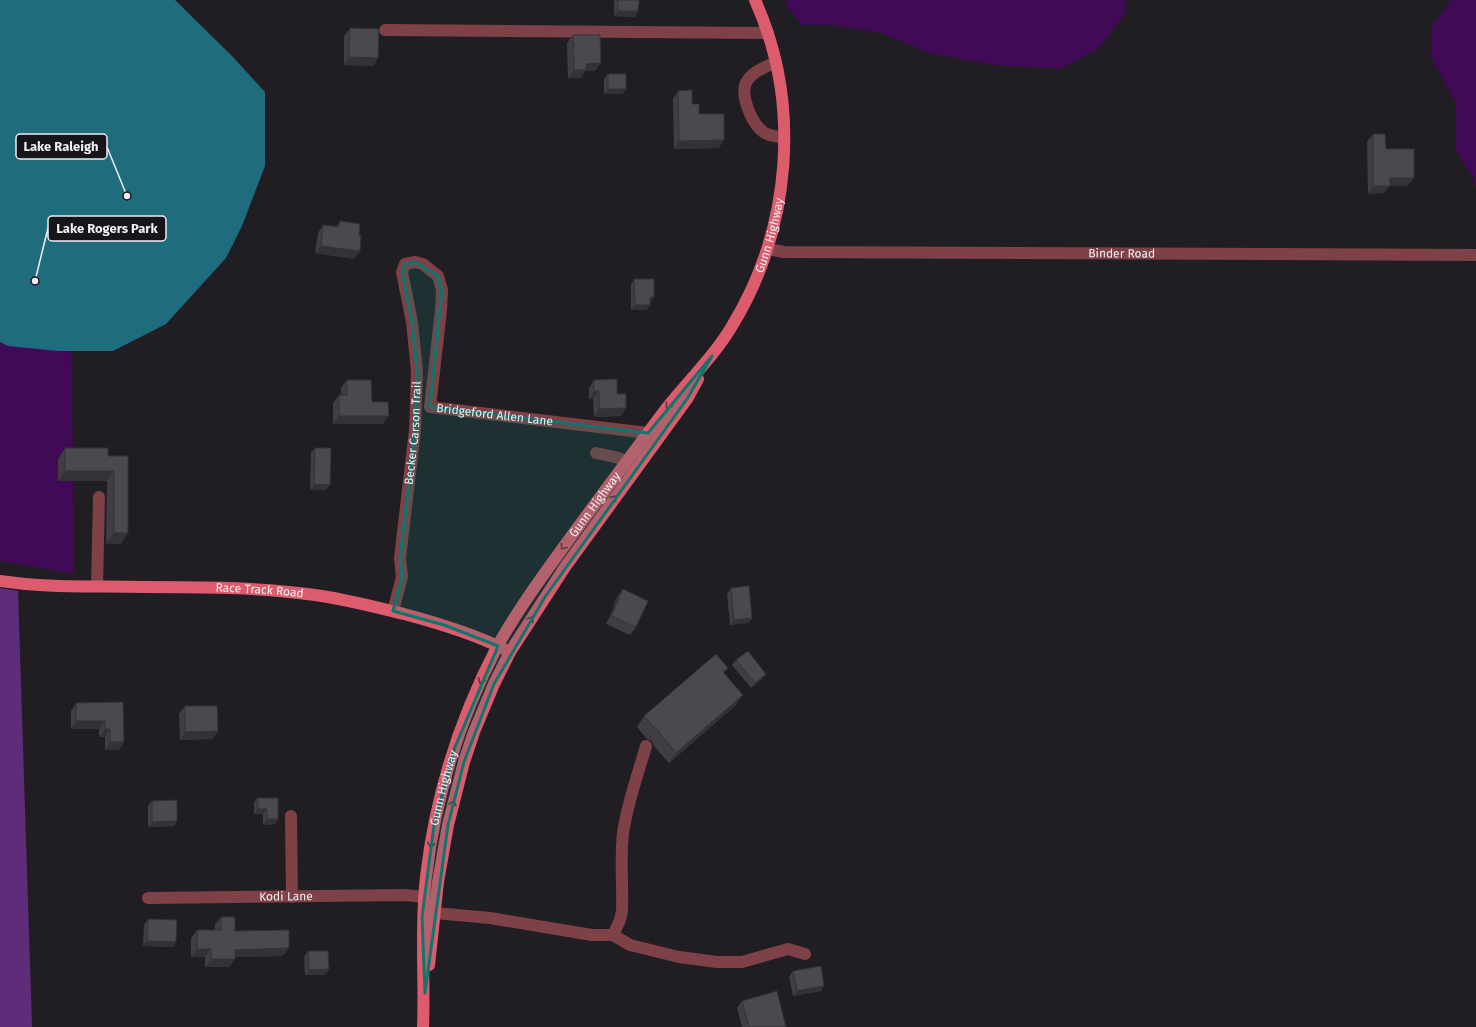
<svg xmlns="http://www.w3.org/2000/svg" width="1476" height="1027" font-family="'Fira Sans',sans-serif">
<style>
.green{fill:#400a57}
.forest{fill:#5e2c78}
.water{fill:#1e6c7e}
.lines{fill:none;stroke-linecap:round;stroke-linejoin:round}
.minor{stroke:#7e4147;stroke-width:12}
.major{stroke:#dc5c6d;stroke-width:12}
.wall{fill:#403e43}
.shaded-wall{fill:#343237}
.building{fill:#4b484e;stroke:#343237}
.oneway{stroke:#66313b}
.marked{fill:#0f766e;fill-opacity:0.2;stroke:#0f766e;stroke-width:3;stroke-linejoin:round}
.labels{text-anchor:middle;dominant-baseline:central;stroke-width:3.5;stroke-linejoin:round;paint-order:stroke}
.street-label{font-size:12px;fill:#f0eef2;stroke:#18151a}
.leader{fill:none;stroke:#f0eef2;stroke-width:1.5}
.callout-dot{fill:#f0eef2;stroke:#18151a;stroke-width:1.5}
.callout{fill:#18151a;stroke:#f0eef2;stroke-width:1.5}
.callout-label{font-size:13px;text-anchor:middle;font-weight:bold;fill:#f0eef2}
</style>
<rect width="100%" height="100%" fill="#211e23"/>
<!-- green -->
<path class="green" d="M 0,0 L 68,0 L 74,574 L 0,561 Z
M 786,0 L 1125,0 L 1125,13 L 1100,47 L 1061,69 L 995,65 L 929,53 L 881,33 L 833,25 L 802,25 L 789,9 Z
M 1451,0 L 1476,0 L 1476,190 L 1473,178 L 1455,148 L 1455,102 L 1432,59 L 1432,26 Z"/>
<!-- forest -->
<path class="forest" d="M 0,588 L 18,591 L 32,1027 L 0,1027 Z"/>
<!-- water -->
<path class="water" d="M 0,0 L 175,0 L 233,57 L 265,92 L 265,166 L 242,226 L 226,258 L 166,324 L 113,351 L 58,351 L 8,346 L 0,342 Z"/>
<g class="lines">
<!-- minor -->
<g class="minor">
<path d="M 385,30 L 768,33"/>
<path d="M 776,62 C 766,67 753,71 747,81 C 739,93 751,121 761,130 C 766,136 777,136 784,138"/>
<path id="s1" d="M 768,249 L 784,252 L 1476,255"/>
<path d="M 596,453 L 619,458 L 633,468"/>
<path d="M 97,586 L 99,497"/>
<path id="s2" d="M 393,611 L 402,577 L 400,558 L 415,430 L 417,371 L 412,322 L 402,272 L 405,264 L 415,262 L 423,264 L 438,276 L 442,290 L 441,310 L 430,407 L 648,433"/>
<path d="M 291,816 L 292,897"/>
<path id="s3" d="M 148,898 L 405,895 L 424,897"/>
<path d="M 435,913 L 490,918 L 592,935 L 613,935 L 620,920 L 622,911 C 623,885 620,859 623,833 C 627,804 638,774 646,746"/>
<path d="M 613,935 L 630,945 L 679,957 L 717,962 L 742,962 L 788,949 L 805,954"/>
</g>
<!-- major -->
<g class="major">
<path id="s4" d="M 0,581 C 47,588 95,586 142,587 C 200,587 258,587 315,595 C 345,599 375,607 404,614 C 438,623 472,633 504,649"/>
<path d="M 429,965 L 438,882 L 448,825 L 464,762 L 474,732 L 494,684 L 510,652 L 565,567 L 687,399 L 698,379"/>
<path id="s5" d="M 423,1027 C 425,977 420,927 426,877 C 435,798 460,718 497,647 C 517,611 541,578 565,545 C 597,501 630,457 662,414 C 685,384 713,358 732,326 C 791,229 802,104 755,0"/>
</g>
</g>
<!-- wall -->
<path class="wall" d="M 614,0 L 639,0 L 638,11 L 635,17 L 614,16 Z
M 350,28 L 378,58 L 373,66 L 344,65 L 344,36 Z
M 573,35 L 595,71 L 585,71 L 581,78 L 568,78 L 567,43 Z
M 608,74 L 626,89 L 622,94 L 604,94 L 604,79 Z
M 678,91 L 692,104 L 699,114 L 719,148 L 674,149 L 673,99 Z
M 1373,134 L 1386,149 L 1408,186 L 1389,186 L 1384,193 L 1368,194 L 1367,142 Z
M 340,221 L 354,259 L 315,253 L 318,233 L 323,225 L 337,226 Z
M 634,279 L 654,297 L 650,303 L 650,305 L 646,310 L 631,310 L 631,285 Z
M 347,380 L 372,402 L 383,424 L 333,424 L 333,403 L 339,395 L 341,395 L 341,388 Z
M 594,380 L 617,394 L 626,408 L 621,416 L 594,417 L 593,398 L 589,399 L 589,388 Z
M 65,448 L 108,456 L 128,456 L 121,544 L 106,544 L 107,481 L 58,481 L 58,459 Z
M 315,448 L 326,490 L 310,490 L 311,453 Z
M 731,588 L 752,618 L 748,623 L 730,625 L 727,594 Z
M 623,589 L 636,627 L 630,635 L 606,624 L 614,607 L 613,607 L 617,597 Z
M 736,660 L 762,679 L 751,688 L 732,665 Z
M 728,668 L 724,673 L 736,705 L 669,763 L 653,745 L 652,741 L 647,739 L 637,727 L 644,716 Z
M 123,702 L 119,750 L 105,750 L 105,737 L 99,737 L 99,729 L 71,729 L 71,711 L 76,703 Z
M 185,706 L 218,731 L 212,739 L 180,740 L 179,714 Z
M 257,798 L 278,819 L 275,824 L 263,825 L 263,814 L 254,814 L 254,803 Z
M 152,801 L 177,821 L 174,826 L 148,827 L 148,806 Z
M 221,917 L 235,931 L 283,956 L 235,957 L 235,959 L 229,967 L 205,967 L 205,957 L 191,957 L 191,938 L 197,930 L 215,930 L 215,925 Z
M 148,919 L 176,942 L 173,947 L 143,946 L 144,925 Z
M 308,951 L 325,975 L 305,975 L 304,957 Z
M 793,971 L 824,986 L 821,991 L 793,996 L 789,977 Z
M 742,1001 L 786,1027 L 742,1027 L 737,1008 Z"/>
<!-- shaded-wall -->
<path class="shaded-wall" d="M 618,11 L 638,11 L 635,17 L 614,16 Z
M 349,57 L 378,58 L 373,66 L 344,65 Z
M 601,63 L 595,71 L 585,71 L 581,78 L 568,78 L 574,70 L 586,64 Z
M 608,89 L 626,89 L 622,94 L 604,94 Z
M 724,140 L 719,148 L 674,149 L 679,141 Z
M 1390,178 L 1414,178 L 1408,186 L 1389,186 L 1384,193 L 1368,194 L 1373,186 Z
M 321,246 L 360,251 L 354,259 L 315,253 Z
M 650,297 L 654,297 L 650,303 Z
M 635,305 L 650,305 L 646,310 L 631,310 Z
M 594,391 L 599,391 L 593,398 L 589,399 Z
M 626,408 L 621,416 L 594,417 L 599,409 Z
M 339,416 L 389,416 L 383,424 L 333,424 Z
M 65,471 L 114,471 L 107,481 L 58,481 Z
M 314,484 L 330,485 L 326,490 L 310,490 Z
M 114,533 L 128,533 L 121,544 L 106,544 Z
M 618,599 L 619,599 L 614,607 L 613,607 Z
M 752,618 L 748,623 L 730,625 L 734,620 Z
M 766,674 L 762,679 L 751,688 L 755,683 Z
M 743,695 L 736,705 L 669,763 L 676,753 Z
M 76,721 L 105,721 L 99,729 L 71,729 Z
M 105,729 L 110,729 L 105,737 L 99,737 Z
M 218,731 L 212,739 L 180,740 L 185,732 Z
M 110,742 L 124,742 L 119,750 L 105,750 Z
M 258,809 L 267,809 L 263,814 L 254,814 Z
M 267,819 L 278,819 L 275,824 L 263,825 Z
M 177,821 L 174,826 L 148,827 L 152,822 Z
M 147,941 L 176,942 L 173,947 L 143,946 Z
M 289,948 L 283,956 L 229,957 L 235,950 Z
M 197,949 L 211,949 L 205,957 L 191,957 Z
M 211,959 L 235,959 L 229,967 L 205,967 Z
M 329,969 L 325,975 L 305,975 L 309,970 Z
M 824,986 L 821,991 L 793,996 L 797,991 Z"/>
<!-- building -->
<path class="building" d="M 618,0 L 639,0 L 638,11 L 618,11 Z
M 350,28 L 379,29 L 378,58 L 349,57 Z
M 573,35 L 600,35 L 601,63 L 586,64 L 586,70 L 574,70 Z
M 608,74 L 626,74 L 626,89 L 608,89 Z
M 692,90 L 692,104 L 699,104 L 699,114 L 724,114 L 724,140 L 679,141 L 678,91 Z
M 1373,134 L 1385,134 L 1386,149 L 1414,149 L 1414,178 L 1390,178 L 1390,186 L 1373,186 Z
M 340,221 L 360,224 L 359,235 L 361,235 L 360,251 L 321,246 L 323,225 L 339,227 Z
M 634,279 L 654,279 L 654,297 L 650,297 L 650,305 L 635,305 Z
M 617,379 L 617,394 L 626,394 L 626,408 L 599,409 L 599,391 L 594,391 L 594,380 Z
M 347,380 L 371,380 L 372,402 L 388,402 L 389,416 L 339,416 L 339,395 L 347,395 Z
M 65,448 L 108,448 L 108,456 L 128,456 L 128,533 L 114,533 L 114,471 L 65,471 Z
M 315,448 L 331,448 L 330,485 L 314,484 Z
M 749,586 L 752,618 L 734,620 L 731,588 Z
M 623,589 L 648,601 L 636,627 L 611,616 L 619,599 L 618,599 Z
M 748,651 L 766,674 L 755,683 L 736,660 Z
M 716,654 L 728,668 L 723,672 L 743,695 L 676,753 L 661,735 L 659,731 L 655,728 L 644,716 Z
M 123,702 L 124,742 L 110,742 L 110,729 L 105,729 L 105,721 L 76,721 L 76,703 Z
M 185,706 L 217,706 L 218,731 L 185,732 Z
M 257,798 L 278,798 L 278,819 L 267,819 L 267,809 L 258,809 Z
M 177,800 L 177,821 L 152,822 L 152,801 Z
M 221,917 L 235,917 L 235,931 L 289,930 L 289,948 L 235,950 L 235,959 L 211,959 L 211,949 L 197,949 L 197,930 L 221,930 Z
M 148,919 L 177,920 L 176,942 L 147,941 Z
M 308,951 L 328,951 L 329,969 L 309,970 Z
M 821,966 L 824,986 L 797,991 L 793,971 Z
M 777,991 L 786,1027 L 749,1027 L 742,1001 Z"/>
<!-- one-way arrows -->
<defs><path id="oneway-chevron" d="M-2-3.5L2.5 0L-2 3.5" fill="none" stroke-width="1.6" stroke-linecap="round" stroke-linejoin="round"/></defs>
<g class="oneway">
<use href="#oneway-chevron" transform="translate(668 406) rotate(128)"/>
<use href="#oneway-chevron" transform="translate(614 498) rotate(-54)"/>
<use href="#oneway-chevron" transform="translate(563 547) rotate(126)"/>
<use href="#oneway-chevron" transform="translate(531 619) rotate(-58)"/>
<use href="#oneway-chevron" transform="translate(481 681) rotate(113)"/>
<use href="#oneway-chevron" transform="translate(453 803) rotate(-76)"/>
<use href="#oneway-chevron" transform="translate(431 845) rotate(100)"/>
</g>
<!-- marked area -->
<path class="marked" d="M 415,262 L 438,276 L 442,290 L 430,407 L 648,433 L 712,356 L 687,399 L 545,597 L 494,684 L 464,762 L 448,825 L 425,993 L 422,917 L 434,825 L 455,747 L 498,646 L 444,625 L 393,611 L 402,577 L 400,558 L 415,430 L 417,371 L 412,322 L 402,272 L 405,264 Z"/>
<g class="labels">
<!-- street labels -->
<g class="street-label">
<text stroke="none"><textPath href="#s5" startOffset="889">Gunn Highway</textPath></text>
<text stroke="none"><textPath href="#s1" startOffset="354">Binder Road</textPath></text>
<text stroke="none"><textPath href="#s2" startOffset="586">Bridgeford Allen Lane</textPath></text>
<text stroke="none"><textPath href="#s2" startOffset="180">Becker Carson Trail</textPath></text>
<text stroke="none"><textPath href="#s5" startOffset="565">Gunn Highway</textPath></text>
<text stroke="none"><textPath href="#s4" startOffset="260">Race Track Road</textPath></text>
<text stroke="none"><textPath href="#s5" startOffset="241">Gunn Highway</textPath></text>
<text stroke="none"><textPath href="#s3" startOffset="138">Kodi Lane</textPath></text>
</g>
</g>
<!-- callouts -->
<path class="leader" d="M127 196L107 147M35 281L48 228"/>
<g class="callout-dot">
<circle cx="127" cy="196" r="4"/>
<circle cx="35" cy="281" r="4"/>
</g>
<g class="callout">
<rect x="16" y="134" width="91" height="25" rx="4"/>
<rect x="48" y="216" width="118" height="25" rx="4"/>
</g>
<g class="callout-label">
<text x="61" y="151">Lake Raleigh</text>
<text x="107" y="233">Lake Rogers Park</text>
</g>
</svg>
